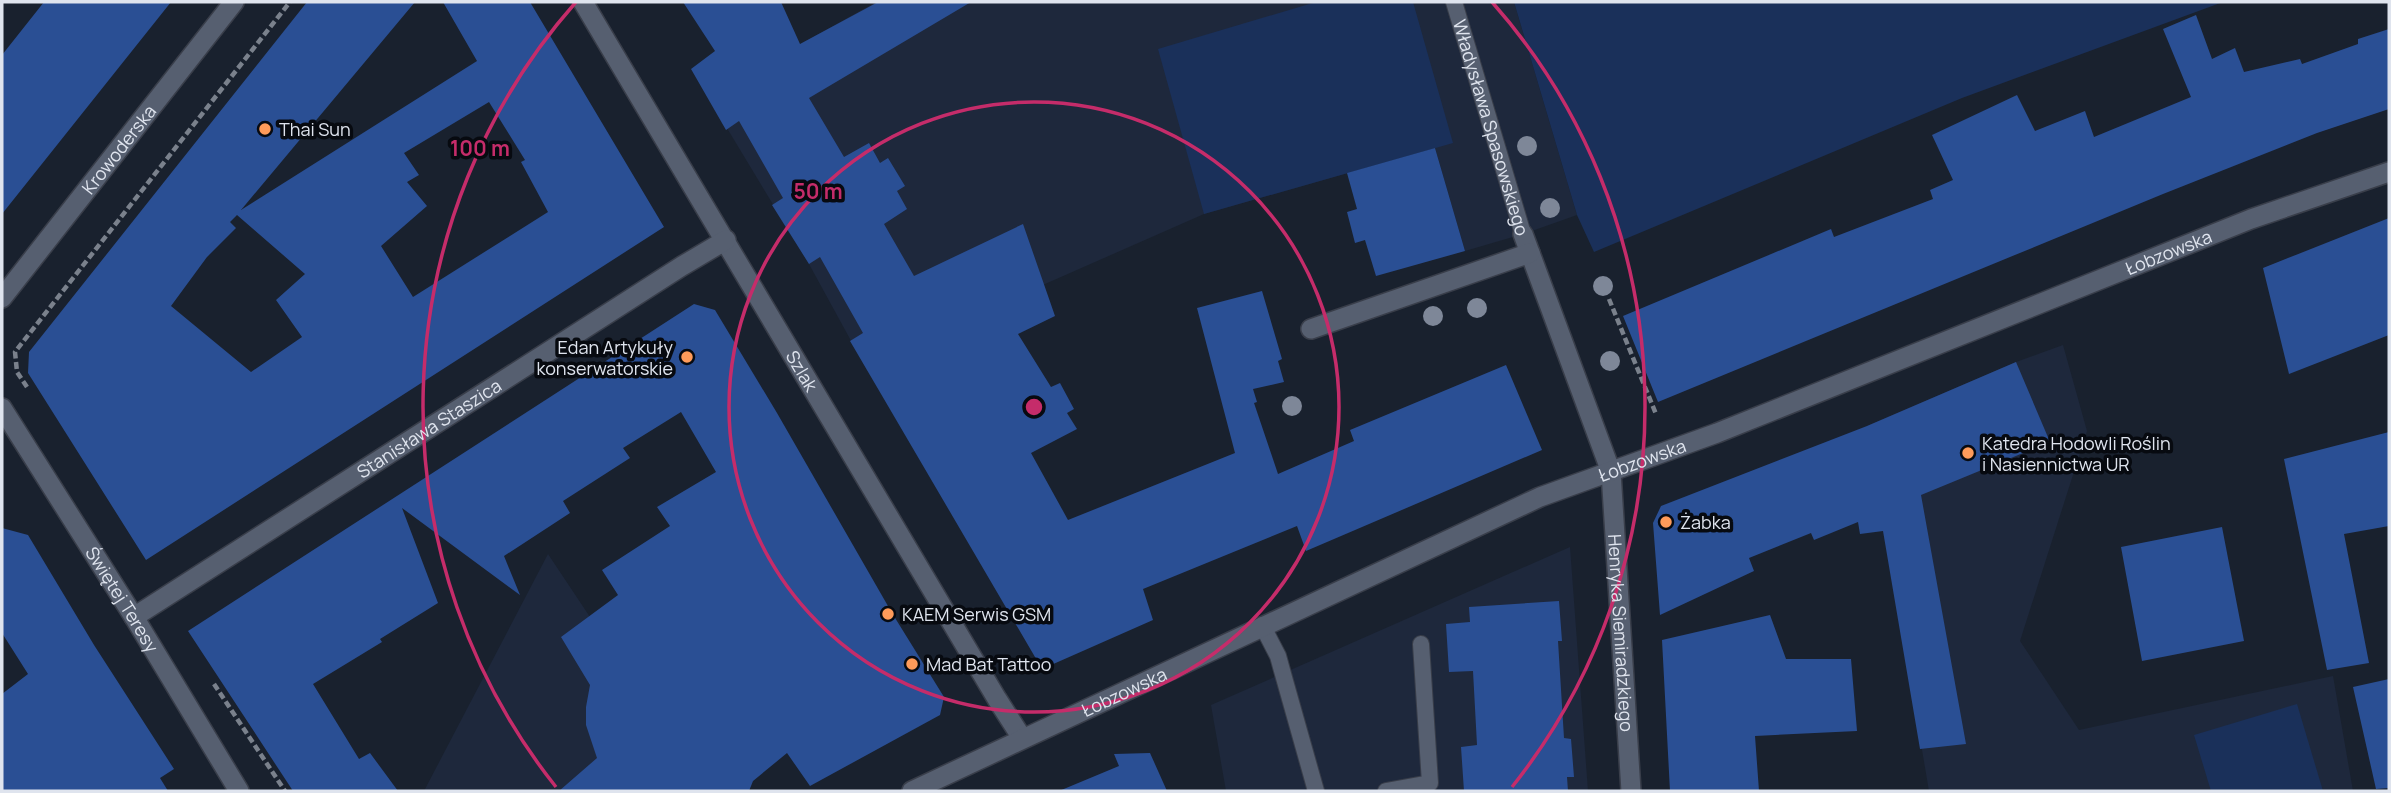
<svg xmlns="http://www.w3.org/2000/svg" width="2391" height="793" font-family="Manrope,sans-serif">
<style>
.built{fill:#1e283c}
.green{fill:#1a305a}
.building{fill:#2a4f94;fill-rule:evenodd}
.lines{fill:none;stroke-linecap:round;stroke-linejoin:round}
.service-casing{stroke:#393e4a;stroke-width:18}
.minor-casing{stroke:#393e4a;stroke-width:22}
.path{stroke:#7a818c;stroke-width:4.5;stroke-dasharray:7 3.5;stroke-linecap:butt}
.service{stroke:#565f70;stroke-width:16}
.minor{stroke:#565f70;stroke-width:19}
.tree{fill:#7e8798}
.ring{fill:none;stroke:#c52c6a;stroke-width:3.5}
.poi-dot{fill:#ff9b5a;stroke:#070a10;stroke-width:2.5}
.labels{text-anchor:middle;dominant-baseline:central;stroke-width:7;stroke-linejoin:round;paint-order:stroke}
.street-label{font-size:18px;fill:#dfe4ee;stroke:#070a10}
.poi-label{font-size:18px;fill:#dfe4ee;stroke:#070a10;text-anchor:start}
.centre{fill:#c52c6a;stroke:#070a10;stroke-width:3.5}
.ring-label{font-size:21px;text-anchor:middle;font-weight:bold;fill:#c52c6a;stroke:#070a10;stroke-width:7;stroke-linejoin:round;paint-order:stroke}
</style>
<rect width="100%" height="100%" fill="#19212e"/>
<!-- built -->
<path class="built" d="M 876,2 L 1514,2 L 1577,215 L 1523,234 L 1465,251 L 1435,148 L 1204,214 L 1045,284 L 867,370 L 809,264 L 710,100 L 797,46 Z
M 2063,345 L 2087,431 L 2020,641 L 2079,730 L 2333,676 L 2353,791 L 1929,791 L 1867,426 L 2016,362 Z
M 1570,547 L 1588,791 L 1226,791 L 1211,705 Z
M 548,554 L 590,617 L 713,791 L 424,791 Z"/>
<!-- green -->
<path class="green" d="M 1316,2 L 1413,2 L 1453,143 L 1204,214 L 1158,49 Z
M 1514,2 L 2223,2 L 1962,98 L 1594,252 L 1577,215 Z
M 2297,704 L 2323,791 L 2211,791 L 2194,735 Z"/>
<!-- building -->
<path class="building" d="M 44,2 L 171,2 L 2,214 L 2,55 Z
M 307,2 L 415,2 L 241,210 L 477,61 L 443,2 L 530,2 L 664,227 L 146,560 L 28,373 L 29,352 ZM 489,102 L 525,160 L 521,162 L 548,212 L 413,297 L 381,246 L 427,206 L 407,182 L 419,175 L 404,153 ZM 237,215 L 305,274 L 276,300 L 302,337 L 251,372 L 171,306 L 207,257 L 236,228 L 230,222 Z
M 683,2 L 781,2 L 800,44 L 878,2 L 971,2 L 809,98 L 844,157 L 869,143 L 880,163 L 888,158 L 905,186 L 897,191 L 907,209 L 884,224 L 914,276 L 1023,224 L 1055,316 L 1018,334 L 1051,387 L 1060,383 L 1074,409 L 1067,413 L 1077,429 L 1031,453 L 1068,520 L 1235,453 L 1197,308 L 1262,291 L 1282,359 L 1278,361 L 1284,382 L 1253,389 L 1257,402 L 1254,403 L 1278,474 L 1354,441 L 1350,430 L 1506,365 L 1542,450 L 1306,551 L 1297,526 L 1143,589 L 1153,620 L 1042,669 L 850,341 L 863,333 L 820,257 L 809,264 L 772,205 L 783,198 L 739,121 L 726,130 L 691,69 L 715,51 Z
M 2196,15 L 2212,59 L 2235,48 L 2244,72 L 2300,59 L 2302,64 L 2358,44 L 2358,39 L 2389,29 L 2389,109 L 2317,133 L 2163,194 L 1658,402 L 1623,316 L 1831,229 L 1834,237 L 1933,199 L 1930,190 L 1953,180 L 1932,135 L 2017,95 L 2035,131 L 2085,111 L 2094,137 L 2191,97 L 2163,29 Z
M 1435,148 L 1465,251 L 1376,276 L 1365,240 L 1355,243 L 1347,212 L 1357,209 L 1347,173 Z
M 2389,218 L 2389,335 L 2289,374 L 2263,268 Z
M 694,304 L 715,310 L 777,413 L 892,613 L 944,697 L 940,715 L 810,786 L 787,753 L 753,781 L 749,791 L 559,791 L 597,758 L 586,725 L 586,707 L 590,685 L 561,637 L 618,595 L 602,570 L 670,526 L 657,507 L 716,472 L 681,412 L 623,448 L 630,458 L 563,501 L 570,513 L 504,556 L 520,595 L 402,508 L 438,603 L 380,639 L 382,642 L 313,684 L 359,759 L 370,753 L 398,791 L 293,791 L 188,631 Z
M 2016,362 L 2050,442 L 1921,495 L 1966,744 L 1920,749 L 1883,531 L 1860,534 L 1858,522 L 1814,540 L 1811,533 L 1749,558 L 1754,571 L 1660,615 L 1653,523 L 1661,506 L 1867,426 Z
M 2389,432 L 2389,526 L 2344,534 L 2369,663 L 2327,670 L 2284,459 Z
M 2222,527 L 2244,641 L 2142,661 L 2121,547 Z
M 2,528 L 28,535 L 94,645 L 174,769 L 160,778 L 168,791 L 2,791 L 2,694 L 28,674 L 2,633 Z
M 1559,601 L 1562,641 L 1558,641 L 1564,738 L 1571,739 L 1574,777 L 1567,777 L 1568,791 L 1464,791 L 1461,747 L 1477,745 L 1473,671 L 1449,672 L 1446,624 L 1470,622 L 1469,607 Z
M 1770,615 L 1786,659 L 1851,659 L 1857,731 L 1755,736 L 1759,791 L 1670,791 L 1662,640 Z
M 2389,679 L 2389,788 L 2376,789 L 2353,687 Z
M 1150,753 L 1167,791 L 1059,791 L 1119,766 L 1114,754 Z"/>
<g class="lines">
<defs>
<g id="service">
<path id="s1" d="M 1454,2 L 1523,234"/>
<path d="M 1262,625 L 1278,656 L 1283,674 L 1316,791"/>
<path d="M 1386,791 L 1430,783 L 1421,644"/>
</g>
<g id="minor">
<path id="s2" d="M 583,2 L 997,699 L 1022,738"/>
<path id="s3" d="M 1523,234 L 1611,472 L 1631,791"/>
<path id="s4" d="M 2,298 L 234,2"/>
<path d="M 1311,329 L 1530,253"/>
<path id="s5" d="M 2,408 L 134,617 L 239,791"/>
<path id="s6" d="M 134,617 L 682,266 L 726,240"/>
<path id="s7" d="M 912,791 L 1540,497 L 1717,433 L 2251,219 L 2389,172"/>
</g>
</defs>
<!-- service casing -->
<use href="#service" class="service-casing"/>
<!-- minor casing -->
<use href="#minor" class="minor-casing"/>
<!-- path -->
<path class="path" d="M 1609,299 L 1656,414
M 27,387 L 17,372 L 15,352 L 290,2
M 214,684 L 285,791"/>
<!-- service -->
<use href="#service" class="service"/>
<!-- minor -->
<use href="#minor" class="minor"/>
</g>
<!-- trees -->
<g class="tree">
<circle cx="1527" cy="146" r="10"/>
<circle cx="1550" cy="208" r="10"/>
<circle cx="1603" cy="286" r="10"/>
<circle cx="1477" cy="308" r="10"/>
<circle cx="1433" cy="316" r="10"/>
<circle cx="1610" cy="361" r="10"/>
<circle cx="1292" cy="406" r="10"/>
</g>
<!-- distance rings -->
<g class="ring">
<circle cx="1034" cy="407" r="305"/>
<path d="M556 787A611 611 0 0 1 576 2M1492 2A611 611 0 0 1 1512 787"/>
</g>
<!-- markers -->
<g class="poi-dot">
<circle cx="265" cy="129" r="7"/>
<circle cx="687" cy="357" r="7"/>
<circle cx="1968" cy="453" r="7"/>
<circle cx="1666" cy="522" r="7"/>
<circle cx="888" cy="614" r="7"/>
<circle cx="912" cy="664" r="7"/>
</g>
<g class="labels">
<!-- street labels -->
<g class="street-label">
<text stroke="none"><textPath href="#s1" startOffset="131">Władysława Spasowskiego</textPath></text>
<text stroke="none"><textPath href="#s4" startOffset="189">Krowoderska</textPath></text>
<text stroke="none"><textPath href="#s7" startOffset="1368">Łobzowska</textPath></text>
<text stroke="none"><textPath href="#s2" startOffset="429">Szlak</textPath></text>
<text stroke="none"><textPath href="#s6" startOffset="350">Stanisława Staszica</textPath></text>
<text stroke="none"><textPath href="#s7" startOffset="802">Łobzowska</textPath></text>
<text stroke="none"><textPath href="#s5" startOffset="226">Świętej Teresy</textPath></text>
<text stroke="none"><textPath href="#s3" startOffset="415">Henryka Siemiradzkiego</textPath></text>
<text stroke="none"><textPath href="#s7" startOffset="234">Łobzowska</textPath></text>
</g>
<!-- poi labels -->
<g class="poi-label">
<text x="279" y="129">Thai Sun</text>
<text x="673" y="347" text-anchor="end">Edan Artykuły<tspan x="673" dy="21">konserwatorskie</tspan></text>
<text x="1982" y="443">Katedra Hodowli Roślin<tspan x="1982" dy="21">i Nasiennictwa UR</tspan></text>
<text x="1680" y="522">Żabka</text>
<text x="902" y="614">KAEM Serwis GSM</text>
<text x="926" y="664">Mad Bat Tattoo</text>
</g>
</g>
<circle cx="1034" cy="407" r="10" class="centre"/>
<g class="ring-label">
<text x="480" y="156">100 m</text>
<text x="818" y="199">50 m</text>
</g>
<!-- border -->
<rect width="2391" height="793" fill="none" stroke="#dfe4ee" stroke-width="7"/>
</svg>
